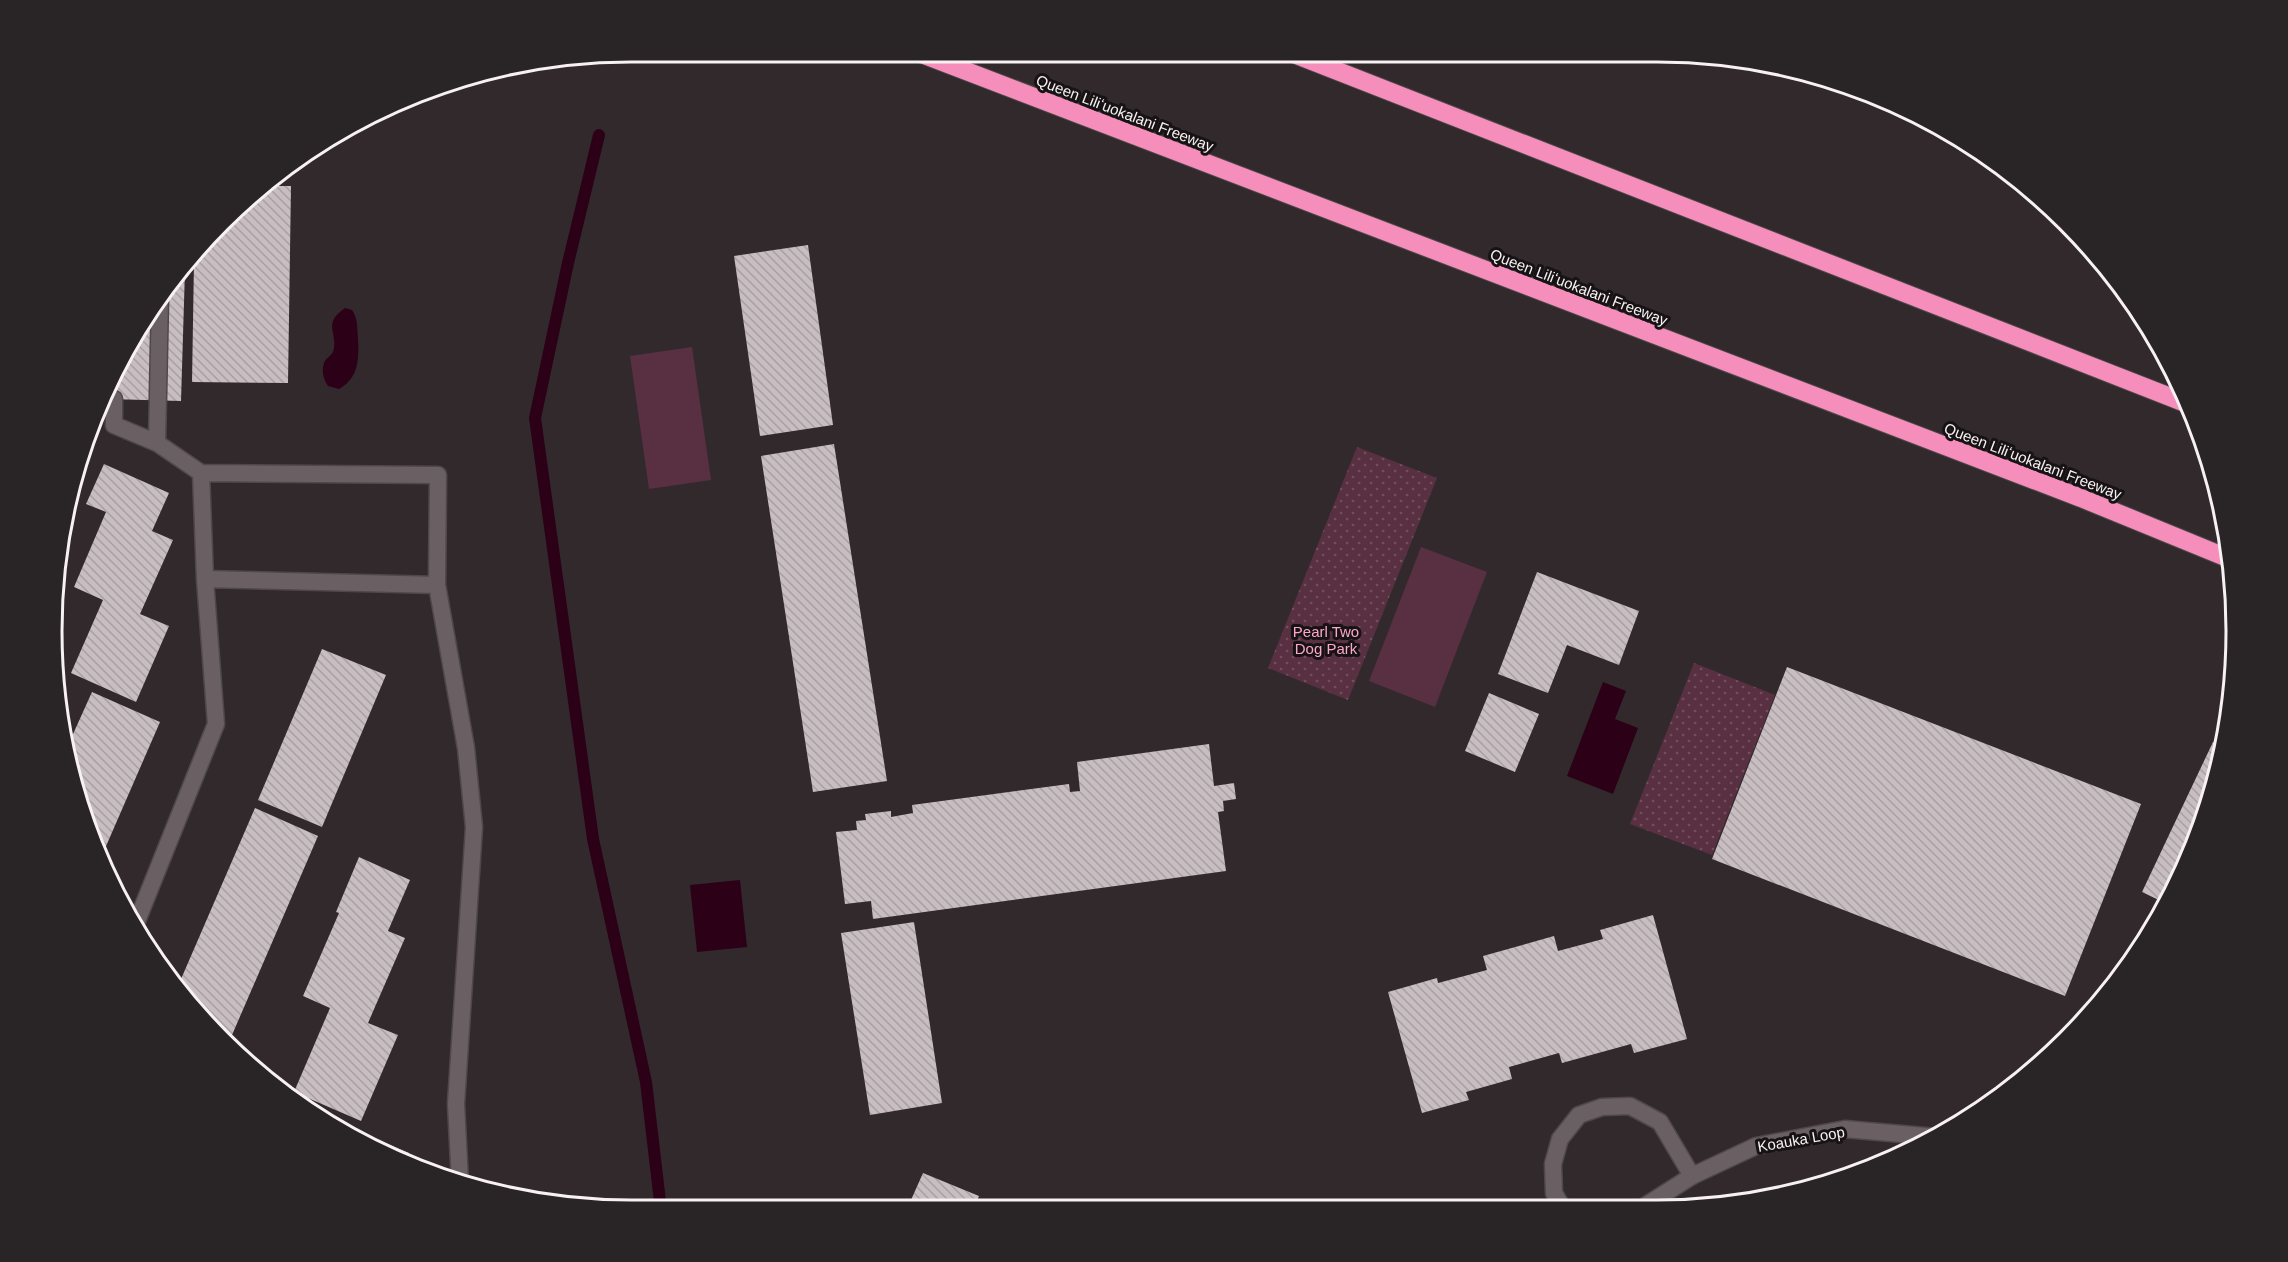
<svg xmlns="http://www.w3.org/2000/svg" width="2288" height="1262" font-family="Arial,sans-serif">
<style>
.grass{fill:url(#grass-dots)}
.pitch{fill:#583041}
.water{fill:#2c0016}
.lines{fill:none;stroke-linecap:round;stroke-linejoin:round}
.stream{stroke:#2c0016;stroke-width:12}
.building{fill:url(#building-back-hatch)}
.service-casing{stroke:#4f484a;stroke-width:19}
.minor-casing{stroke:#4f484a;stroke-width:19}
.motorway-casing{stroke:#4f484a;stroke-width:20}
.service{stroke:#6a6064;stroke-width:16}
.minor{stroke:#6a6064;stroke-width:16}
.motorway{stroke:#f58eba;stroke-width:18}
.labels{text-anchor:middle;dominant-baseline:central;stroke-width:6;stroke-linejoin:round;paint-order:stroke}
.street-label{font-size:15px;fill:#f7f1f3;stroke:#171315}
.park-label{font-size:15px;fill:#fda6ca;stroke:#171315}
.rim{fill:none;stroke:#f7f1f3;stroke-width:3}
</style>
<defs>
<pattern id="grass-dots" width="8" height="8" patternUnits="userSpaceOnUse" patternTransform="scale(1.5)"><rect width="8" height="8" fill="#583041"/><path d="M2 2h.1M6 6h.1" fill="none" stroke="#714e5d" stroke-width="1.8" stroke-linecap="round"/></pattern>
<pattern id="building-back-hatch" width="6" height="6" patternUnits="userSpaceOnUse" patternTransform="scale(1.5)"><rect width="6" height="6" fill="#c8bdc1"/><path d="M-1 5l2 2M0 0l6 6M5-1l2 2" fill="none" stroke="#a8a0a3"/></pattern>
</defs>
<rect width="100%" height="100%" fill="#32292d"/>
<!-- grass -->
<path class="grass" d="M 1357,447 L 1437,478 L 1348,700 L 1268,668 Z
M 1694,663 L 1775,695 L 1712,855 L 1630,824 Z"/>
<!-- pitch -->
<path class="pitch" d="M 692,347 L 711,480 L 649,489 L 630,356 Z
M 1421,547 L 1487,572 L 1435,707 L 1369,681 Z"/>
<!-- water -->
<path class="water" d="M 345,308 L 352,310 C 358,319 357,327 358,338 C 359,359 359,378 339,389 L 328,386 C 324,380 321,372 324,363 C 325,359 331,356 333,352 C 339,332 321,325 345,308 Z
M 1603,682 L 1626,691 L 1615,719 L 1638,728 L 1613,794 L 1567,776 Z
M 740,880 L 747,947 L 697,952 L 690,885 Z"/>
<g class="lines">
<!-- stream -->
<path class="stream" d="M 599,135 L 568,263 L 535,418 L 593,839 L 646,1082 L 661,1210"/>
</g>
<!-- building -->
<path class="building" d="M 264,186 L 291,186 L 288,383 L 192,382 L 194,261 Z
M 808,245 L 833,425 L 760,436 L 734,256 Z
M 185,270 L 181,401 L 108,399 L 149,309 Z
M 834,444 L 887,781 L 813,792 L 761,456 Z
M 104,464 L 169,493 L 152,531 L 173,540 L 140,614 L 169,626 L 136,702 L 71,673 L 103,600 L 74,587 L 106,512 L 86,504 Z
M 1537,572 L 1639,611 L 1619,665 L 1567,645 L 1548,693 L 1498,674 Z
M 322,649 L 386,675 L 322,827 L 258,800 Z
M 1787,667 L 2141,804 L 2065,996 L 1712,859 Z
M 92,692 L 160,722 L 100,860 L 95,853 L 69,743 Z
M 1489,693 L 1539,714 L 1515,772 L 1465,751 Z
M 2213,742 L 2223,746 L 2206,817 L 2167,904 L 2142,892 Z
M 1209,744 L 1214,786 L 1234,783 L 1236,799 L 1223,801 L 1224,811 L 1218,812 L 1226,871 L 873,919 L 871,901 L 845,904 L 836,832 L 857,830 L 856,821 L 866,820 L 865,814 L 891,811 L 891,817 L 913,813 L 912,805 L 1069,784 L 1070,792 L 1080,791 L 1077,762 Z
M 255,808 L 318,836 L 229,1042 L 195,1014 L 178,986 Z
M 359,857 L 410,880 L 388,931 L 405,938 L 368,1023 L 398,1035 L 361,1121 L 294,1092 L 330,1008 L 303,996 L 339,913 L 336,912 Z
M 1653,915 L 1687,1039 L 1634,1053 L 1631,1044 L 1562,1063 L 1559,1053 L 1509,1067 L 1512,1079 L 1466,1092 L 1469,1100 L 1422,1113 L 1388,992 L 1437,978 L 1438,983 L 1487,970 L 1483,956 L 1554,936 L 1558,951 L 1603,939 L 1600,930 Z
M 914,922 L 942,1103 L 870,1115 L 841,933 Z
M 320,1115 L 409,1153 L 406,1160 L 341,1133 Z
M 923,1173 L 979,1196 L 975,1206 L 980,1209 L 907,1209 Z"/>
<g class="lines">
<defs>
<path id="service" d="M 114,399 L 114,425 L 157,443
M 201,473 L 438,475 L 437,585 L 466,748 L 474,827 L 456,1104 L 460,1183
M 205,579 L 437,585
M 137,921 L 216,724 L 205,579 L 201,473 L 157,443 L 160,297
M 1562,1207 L 1554,1193 L 1553,1164 L 1560,1139 L 1579,1115 L 1602,1107 L 1630,1106 L 1660,1122 L 1692,1176"/>
<path id="minor" d="M 1645,1206 L 1692,1176 L 1756,1146 L 1845,1129 L 1936,1137"/>
<path id="motorway" d="M 914,51 L 2081,498 L 2230,559
M 1289,52 L 2188,404"/>
</defs>
<!-- service casing -->
<use href="#service" class="service-casing"/>
<!-- minor casing -->
<use href="#minor" class="minor-casing"/>
<!-- motorway casing -->
<use href="#motorway" class="motorway-casing"/>
<!-- service -->
<use href="#service" class="service"/>
<!-- minor -->
<use href="#minor" class="minor"/>
<!-- motorway -->
<use href="#motorway" class="motorway"/>
</g>
<g class="labels">
<!-- street labels -->
<g class="street-label">
<text transform="translate(1125 113) rotate(21)">Queen Liliʻuokalani Freeway</text>
<text transform="translate(1579 287) rotate(21)">Queen Liliʻuokalani Freeway</text>
<text transform="translate(2033 461) rotate(21)">Queen Liliʻuokalani Freeway</text>
<text transform="translate(1801 1139) rotate(-10)">Koauka Loop</text>
</g>
<!-- park labels -->
<g class="park-label">
<text x="1326" y="631">Pearl Two<tspan x="1326" dy="17">Dog Park</tspan></text>
</g>
</g>
<!-- crop -->
<path d="M0 0H2288V1262H0ZM631 62H1657A569 569 0 0 1 2226 631V631A569 569 0 0 1 1657 1200H631A569 569 0 0 1 62 631V631A569 569 0 0 1 631 62Z" fill="#292527" fill-rule="evenodd"/>
<path class="rim" d="M631 62H1657A569 569 0 0 1 2226 631V631A569 569 0 0 1 1657 1200H631A569 569 0 0 1 62 631V631A569 569 0 0 1 631 62Z"/>
</svg>
